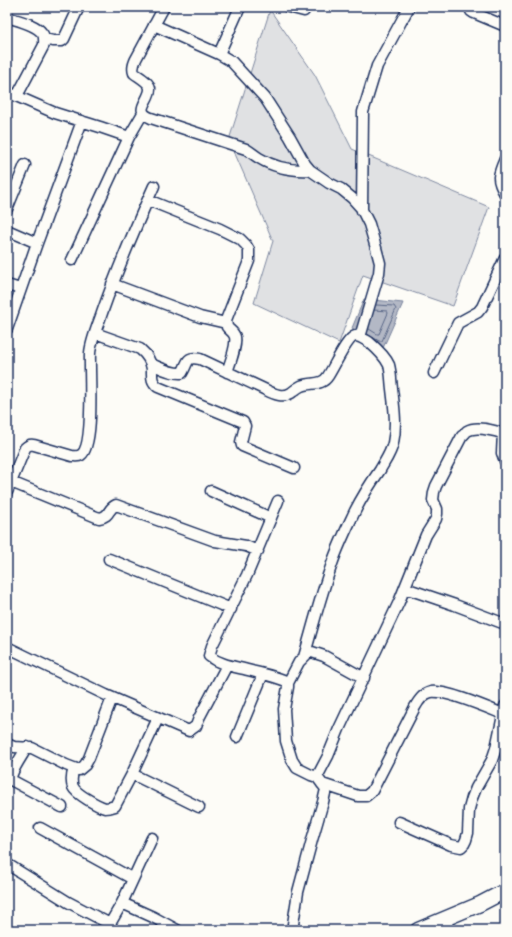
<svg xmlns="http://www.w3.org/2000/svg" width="512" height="937" font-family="Caveat,sans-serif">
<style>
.green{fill:#e0e1e3;stroke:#7e88a0}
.water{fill:#b3b8c5;stroke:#76819c}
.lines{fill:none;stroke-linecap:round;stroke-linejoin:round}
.shore{stroke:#586687;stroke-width:1}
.street-casing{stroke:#1b2f5e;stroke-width:13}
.secondary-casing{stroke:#1b2f5e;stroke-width:17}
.street{stroke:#fdfcf7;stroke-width:10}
.secondary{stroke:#fdfcf7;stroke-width:14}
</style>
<rect width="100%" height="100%" fill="#fdfcf7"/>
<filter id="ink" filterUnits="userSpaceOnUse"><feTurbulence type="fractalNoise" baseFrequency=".025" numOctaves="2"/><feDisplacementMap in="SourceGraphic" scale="8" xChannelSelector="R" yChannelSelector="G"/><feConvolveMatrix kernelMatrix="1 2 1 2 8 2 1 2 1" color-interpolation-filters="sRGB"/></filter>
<g filter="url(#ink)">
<!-- green -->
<path class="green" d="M 270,10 L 315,75 L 352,149 L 489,207 L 453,306 L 363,275 L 339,343 L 254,303 L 273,241 L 229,140 Z"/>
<!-- water -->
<path class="water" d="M 364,299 L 403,303 L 383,348 L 352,328 Z"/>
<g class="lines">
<!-- shore -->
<path class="shore" d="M 369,329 L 377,334 L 379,334 L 388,313 L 387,311 L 374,310
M 367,334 L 379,341 L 382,341 L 396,309 L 394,306 L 376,305"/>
<defs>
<path id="street" d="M 164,7 L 136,59 C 134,63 132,68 134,73 C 139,77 149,82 150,88 C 151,100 132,110 151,118 L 246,149 C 251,152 254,155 259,158 C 275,168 291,171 310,170
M 288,7 L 304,11
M 470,7 L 471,11 L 474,13 L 505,26
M 7,17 C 16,20 36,24 42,33 C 45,36 44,41 44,45 L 17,96
M 154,25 L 219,54 L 231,61 L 265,98 L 290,137 L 305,164 L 310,170 L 329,183 L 341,189 L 352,198 L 361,208 L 369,224 L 376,248 L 380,263 L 379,273 L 360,337
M 44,39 L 53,41 L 62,41 L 64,39 L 79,7
M 219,54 L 240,7
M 7,92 L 55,113 L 100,127 L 129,137
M 505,159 C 498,175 496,179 505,194
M 148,200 L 220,229 L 240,239 L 246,245 L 249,250 L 249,261 L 226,320 L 227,327 C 229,330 234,332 235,337 C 237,346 230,363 227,372
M 7,209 L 25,165
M 362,211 L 363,112 L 377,66 L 409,7
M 7,230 L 37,243
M 72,260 L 129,137 L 143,113
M 112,284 L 200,317 L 226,323
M 7,285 L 20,289
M 7,329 L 37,243 L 82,121
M 95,333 L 140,349 C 147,355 151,361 152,369 C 152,377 151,381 158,387 L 243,422 L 245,426 L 241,442 L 242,446 L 249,449 L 294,468
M 151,364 C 161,368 172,374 182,373 C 189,362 185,356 200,359 L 266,390 C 274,394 283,398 291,393 C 295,390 297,388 301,386 C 311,382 322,386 328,376 C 333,369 347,338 355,336 C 360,336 365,340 369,342 C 376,348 385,356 389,365 C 391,372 391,381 392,389 C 394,406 397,425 393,443 C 391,453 385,461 380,470 C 371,483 362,497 355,511 C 347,528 338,546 332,564 C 321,594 313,626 304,657
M 434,373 L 458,323 L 478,312 L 482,307 L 505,258
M 503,433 L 502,453 L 505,461
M 11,482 L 99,518 C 111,516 107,509 116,505 L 215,541 L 246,546 L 258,551
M 211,491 L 271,518
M 7,492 L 25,448 C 28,445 30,444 34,445 L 72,456 C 75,456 78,457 81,455 C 95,445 89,371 90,353 C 91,341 98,325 102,313 C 117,270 135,228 154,186
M 278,501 L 247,575 L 212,646 L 209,656 C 219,664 231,666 244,669 C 258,673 272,675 286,681 L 288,683 L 288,687 L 284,709 L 286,741 L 292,760 L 297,768 L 311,775 L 317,777 L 326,789 L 323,802 L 312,840 L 298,892 L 293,924 L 295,930
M 109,559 L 231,609
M 405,588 L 455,605 L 505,624
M 7,647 L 106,695 L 189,731 L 196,726 L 199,718 L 227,665
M 288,683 L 299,662 L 308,653 L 312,652 L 324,656 L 364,678
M 237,737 L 263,674
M 7,744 L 14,747 L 32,748 L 66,765 L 79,770 L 85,765 L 89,758 L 112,698
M 27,747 C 23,755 10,772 11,780 L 62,807
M 74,768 C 72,774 71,782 73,787 C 76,794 98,806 105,808 C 109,808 112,807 115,806 L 132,774 L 158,718
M 132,774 L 199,807
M 317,777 L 328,756 L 339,729 L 399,602 L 426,535 L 436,519 L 437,514 L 437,509 L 433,500 L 434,492 L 436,486 L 462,436 C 464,435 465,433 467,431 C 477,425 495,431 505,434
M 322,784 L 358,796 L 366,796 L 372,791 L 415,707 C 419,700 423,694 431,692 C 446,690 488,708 503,714 L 505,717
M 399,822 L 451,845 L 461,847 L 464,844 L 466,840 L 468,833 L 469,809 L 472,798 L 476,788 L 492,760 L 496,748 L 505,706
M 40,828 L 133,879
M 7,864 L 68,902 L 110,924
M 122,903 L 153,917 L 177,930
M 444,919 L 450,930
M 107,929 L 122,903 L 152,838"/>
<path id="secondary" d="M 418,930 L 480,904 L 505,891"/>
</defs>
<!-- street casing -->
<use href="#street" class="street-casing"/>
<!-- secondary casing -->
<use href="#secondary" class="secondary-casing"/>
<!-- street -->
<use href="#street" class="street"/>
<!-- secondary -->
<use href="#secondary" class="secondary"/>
</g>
</g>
<!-- margin -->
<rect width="512" height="937" fill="none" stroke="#fdfcf7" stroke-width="24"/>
<rect x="12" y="12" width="488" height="913" fill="none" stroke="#1b2f5e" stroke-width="1.5" filter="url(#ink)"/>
</svg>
